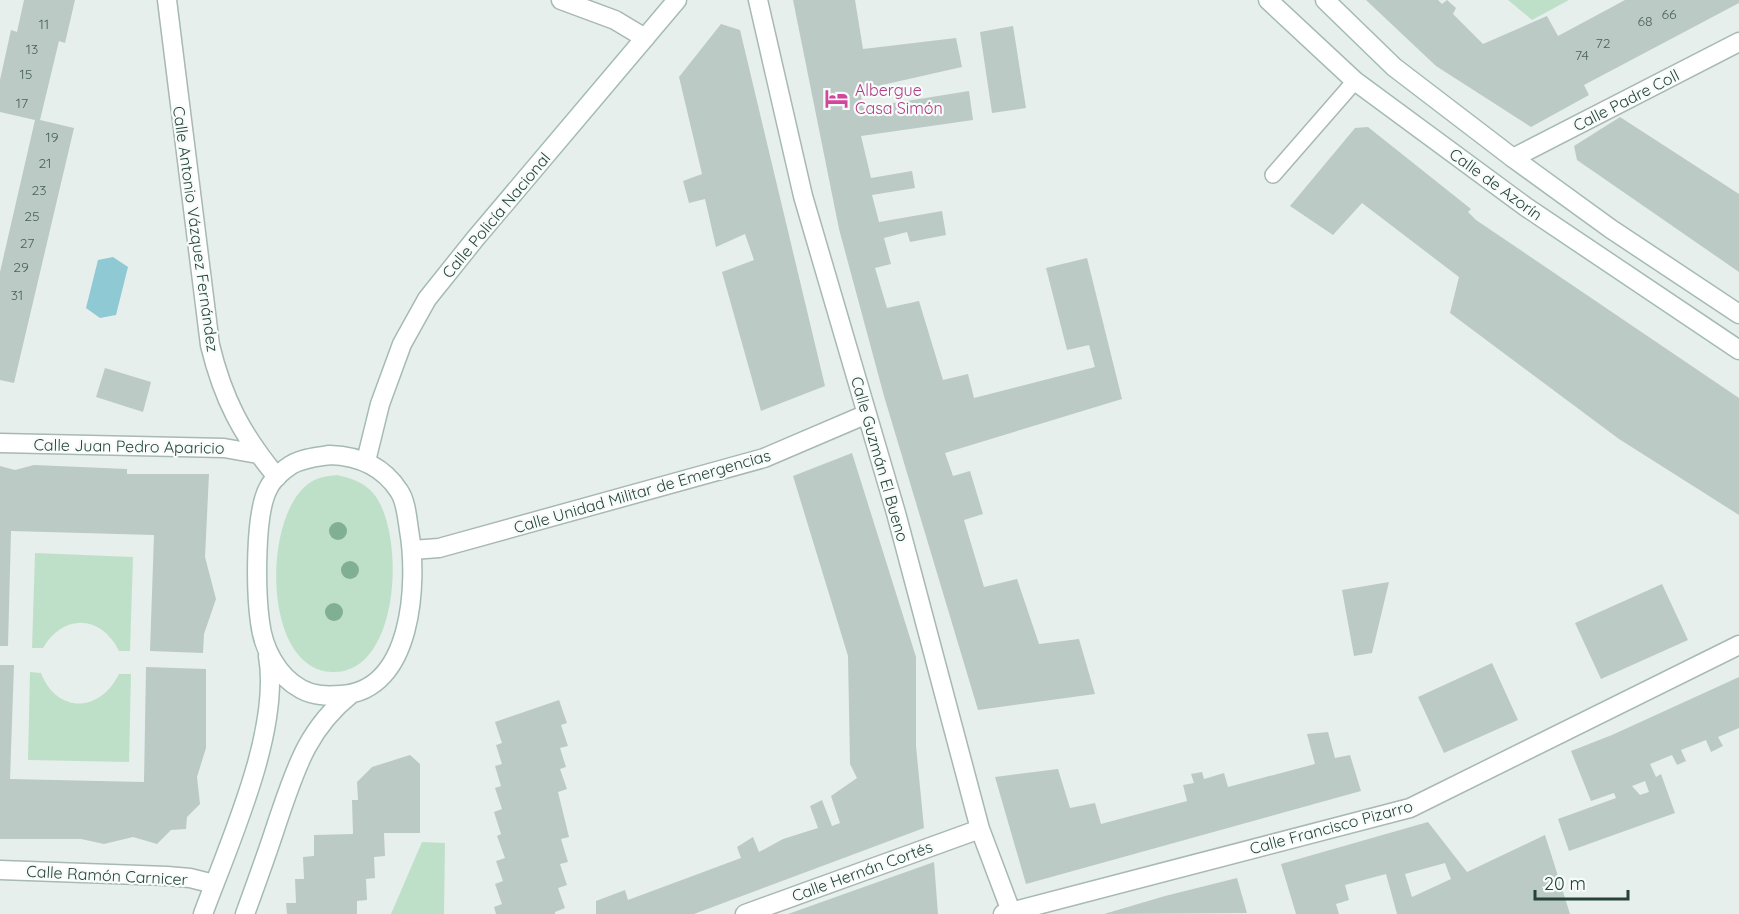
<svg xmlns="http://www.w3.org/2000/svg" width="1739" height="914" font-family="Quicksand,sans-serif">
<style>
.green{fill:#bfe0c8}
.water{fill:#8ec9d4}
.building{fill:#bbcac4;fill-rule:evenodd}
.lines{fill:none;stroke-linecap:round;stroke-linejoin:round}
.service-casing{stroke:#a8b8b2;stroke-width:18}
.minor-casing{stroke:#a8b8b2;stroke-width:21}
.secondary-casing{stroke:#a4bbb3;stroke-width:21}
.service{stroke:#fff;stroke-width:15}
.minor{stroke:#fff;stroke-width:18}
.secondary{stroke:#fff;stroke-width:18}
.tree{fill:#80af93}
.labels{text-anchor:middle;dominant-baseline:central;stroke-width:4.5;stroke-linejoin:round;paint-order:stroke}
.number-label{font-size:14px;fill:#4a645c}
.hotel-label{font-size:16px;fill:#b23c85;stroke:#f7fbf9;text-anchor:start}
.street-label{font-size:16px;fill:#24423a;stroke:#f7fbf9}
</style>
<rect width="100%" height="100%" fill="#e6efeb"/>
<!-- green -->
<path class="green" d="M 1508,0 L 1569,0 L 1532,20 Z
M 337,475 C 350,478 364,482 373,493 C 406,531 401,675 332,672 C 261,669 262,512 311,482 C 319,477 328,476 337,475 Z
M 35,553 L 133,557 L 130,651 L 119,651 C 101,615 64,613 43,648 L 32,648 Z
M 30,672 L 41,673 C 57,714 100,713 119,674 L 131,674 L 129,762 L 28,760 Z
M 422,842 L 445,843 L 444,914 L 391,914 Z"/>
<!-- water -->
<path class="water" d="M 113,257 L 128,267 L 116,315 L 100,318 L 86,308 L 98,260 Z"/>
<!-- building -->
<path class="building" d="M 24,0 L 75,0 L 65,43 L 59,41 L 40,120 L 74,128 L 14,383 L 0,380 L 0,272 L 35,120 L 0,112 L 0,80 L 11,30 L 17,32 Z
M 793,0 L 855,0 L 863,49 L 956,38 L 962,67 L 860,90 L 863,108 L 969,91 L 973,120 L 861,136 L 871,178 L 912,171 L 915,188 L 872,195 L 879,222 L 942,211 L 946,235 L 910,242 L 907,232 L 884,238 L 891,264 L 875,268 L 887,308 L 919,301 L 943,380 L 968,374 L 974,398 L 1095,367 L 1089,345 L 1067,350 L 1046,268 L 1087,258 L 1122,399 L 945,453 L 953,476 L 970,471 L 983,514 L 964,520 L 984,587 L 1017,579 L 1039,644 L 1079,639 L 1095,694 L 978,710 L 884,396 L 839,229 Z
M 1366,0 L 1438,0 L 1442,4 L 1447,0 L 1456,8 L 1453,14 L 1483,44 L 1547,16 L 1558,36 L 1625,0 L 1739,0 L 1739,3 L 1584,85 L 1589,95 L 1531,127 L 1436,66 Z
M 721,24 L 740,30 L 825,386 L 761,411 L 722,272 L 754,260 L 745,234 L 716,247 L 705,199 L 689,203 L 683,181 L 702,174 L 679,77 Z
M 1013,26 L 1026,108 L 992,113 L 980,32 Z
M 1620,117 L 1739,194 L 1739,272 L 1577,160 L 1574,146 Z
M 1368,127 L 1471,209 L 1468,212 L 1476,220 L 1739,398 L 1739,515 L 1619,439 L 1450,313 L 1459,277 L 1362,203 L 1333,235 L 1290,206 L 1355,128 Z
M 105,368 L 151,382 L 143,412 L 96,397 Z
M 852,453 L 916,657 L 916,746 L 924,828 L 694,914 L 596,914 L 596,901 L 625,890 L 628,900 L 741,858 L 737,847 L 753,837 L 759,852 L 783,839 L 818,828 L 810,806 L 822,800 L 832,826 L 840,823 L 831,796 L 857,778 L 850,764 L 848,656 L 793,476 Z
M 34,465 L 127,469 L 127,474 L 209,474 L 205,557 L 216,599 L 204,634 L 203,653 L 150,651 L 154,535 L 11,531 L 8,646 L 0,646 L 0,466 L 15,470 Z
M 1389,582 L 1372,653 L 1354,656 L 1342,590 Z
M 1662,584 L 1688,640 L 1601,679 L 1575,623 Z
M 1492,663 L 1518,720 L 1444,753 L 1418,697 Z
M 0,665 L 14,665 L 10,779 L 144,782 L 146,667 L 206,669 L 206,748 L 197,777 L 200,804 L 187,817 L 186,829 L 171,830 L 157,844 L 133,837 L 104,844 L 81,839 L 0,839 Z
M 1739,677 L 1739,728 L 1718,737 L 1723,746 L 1711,752 L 1706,740 L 1681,750 L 1686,761 L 1677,765 L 1672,755 L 1650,764 L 1656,777 L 1661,774 L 1675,813 L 1569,851 L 1558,819 L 1616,798 L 1614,793 L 1591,801 L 1571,751 L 1612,735 ZM 1645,781 L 1649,792 L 1640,795 L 1632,786 Z
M 559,700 L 567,723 L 561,725 L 568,746 L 560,748 L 566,767 L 560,769 L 567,789 L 558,792 L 569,837 L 561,839 L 568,862 L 560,864 L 567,885 L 558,888 L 565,908 L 555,912 L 555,914 L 496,914 L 494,907 L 502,904 L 495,884 L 503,881 L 496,861 L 505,858 L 497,836 L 501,834 L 494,812 L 502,809 L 495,788 L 501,786 L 495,766 L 502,764 L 496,745 L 502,743 L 495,722 Z
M 1328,732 L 1335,758 L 1350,755 L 1361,791 L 1026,884 L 995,777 L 1058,769 L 1070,808 L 1095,803 L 1101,824 L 1187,801 L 1183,785 L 1194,783 L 1191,774 L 1202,772 L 1204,779 L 1224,773 L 1228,787 L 1315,764 L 1307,734 Z
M 410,755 L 420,764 L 420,833 L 384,833 L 385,856 L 374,857 L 375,878 L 366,879 L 367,900 L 357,901 L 357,914 L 287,914 L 286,903 L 296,903 L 295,879 L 304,879 L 303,857 L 314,856 L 314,835 L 353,834 L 352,800 L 358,800 L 357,782 L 372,767 Z
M 1428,822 L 1467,872 L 1545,835 L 1570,914 L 1397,914 L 1386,874 L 1345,885 L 1349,900 L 1336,904 L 1339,914 L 1296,914 L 1281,864 ZM 1445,863 L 1451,879 L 1412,897 L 1405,874 Z
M 934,862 L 938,914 L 788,914 Z
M 1237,878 L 1247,913 L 1104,914 L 1165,896 Z"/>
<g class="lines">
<defs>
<path id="service" d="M 1273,175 L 1355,81"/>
<path id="minor" d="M 167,0 L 210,345 C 223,399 242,435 277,477
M 561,0 L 615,20 L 645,38
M 758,0 L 803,196 L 896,513 L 980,829 L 1012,914
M 1513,158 L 1739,42
M 0,443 L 224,448 L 258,454
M 412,550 L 439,548 L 764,458 L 867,414
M 0,870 L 167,876 L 190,878 L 214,884
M 745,914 L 980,829
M 1003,914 L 1410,808 L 1739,645"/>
<path id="secondary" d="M 1268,0 L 1355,81 L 1526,207 L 1739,350
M 1325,0 L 1394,67 L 1513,158 L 1611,229 L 1739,314
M 330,455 C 359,456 383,466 399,491 C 406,501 407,517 409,530 C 418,582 413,691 341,695 C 327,696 314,696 301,689 C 277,676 263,648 260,622 C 256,593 254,512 269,487 C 273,479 283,470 291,465 C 303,458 317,457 330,455 Z
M 366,461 L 380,404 L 402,344 L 427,299 L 475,239 L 677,0
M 203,914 C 229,843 281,731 268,656
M 245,914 C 256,884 267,854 277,823 C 295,771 306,730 351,694"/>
</defs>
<!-- service casing -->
<use href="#service" class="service-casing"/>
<!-- minor casing -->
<use href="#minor" class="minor-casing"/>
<!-- secondary casing -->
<use href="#secondary" class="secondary-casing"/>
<!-- service -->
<use href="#service" class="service"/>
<!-- minor -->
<use href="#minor" class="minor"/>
<!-- secondary -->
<use href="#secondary" class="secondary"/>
</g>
<!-- trees -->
<g class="tree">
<circle cx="338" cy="531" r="9"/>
<circle cx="350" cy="570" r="9"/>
<circle cx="334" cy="612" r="9"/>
</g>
<!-- icons -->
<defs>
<symbol id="hotel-bare" viewBox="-9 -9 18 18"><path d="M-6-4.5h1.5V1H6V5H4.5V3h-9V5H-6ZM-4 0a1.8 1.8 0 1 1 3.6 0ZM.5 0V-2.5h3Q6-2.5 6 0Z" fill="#d1479c" stroke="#f7fbf9" stroke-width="2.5" paint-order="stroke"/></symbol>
</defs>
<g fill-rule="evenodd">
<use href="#hotel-bare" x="820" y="82" width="33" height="33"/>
</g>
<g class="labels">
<!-- number labels -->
<g class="number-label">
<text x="1669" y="14">66</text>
<text x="1645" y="21">68</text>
<text x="44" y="24">11</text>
<text x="1603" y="43">72</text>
<text x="32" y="49">13</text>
<text x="1582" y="55">74</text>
<text x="26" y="74">15</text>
<text x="22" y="103">17</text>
<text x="52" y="137">19</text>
<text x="45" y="163">21</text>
<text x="39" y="190">23</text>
<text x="32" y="216">25</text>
<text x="27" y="243">27</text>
<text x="21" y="267">29</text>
<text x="17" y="295">31</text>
</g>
<!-- hotel labels -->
<g class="hotel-label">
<text x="855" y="90">Albergue<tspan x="855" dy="18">Casa Simón</tspan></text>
</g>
<!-- street labels -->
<g class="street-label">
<text transform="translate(1626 100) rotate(-27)">Calle Padre Coll</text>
<text transform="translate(1496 184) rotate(36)">Calle de Azorín</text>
<text transform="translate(496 215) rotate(-50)">Calle Policía Nacional</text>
<text transform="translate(196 229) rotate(82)">Calle Antonio Vázquez Fernández</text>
<text transform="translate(129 446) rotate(1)">Calle Juan Pedro Aparicio</text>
<text transform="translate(880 459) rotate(74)">Calle Guzmán El Bueno</text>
<text transform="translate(642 491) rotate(-16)">Calle Unidad Militar de Emergencias</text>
<text transform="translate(1331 827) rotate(-15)">Calle Francisco Pizarro</text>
<text transform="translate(862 871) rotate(-20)">Calle Hernán Cortés</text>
<text transform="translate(107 875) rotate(3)">Calle Ramón Carnicer</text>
</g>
</g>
<!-- scale -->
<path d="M1535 890v9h93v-9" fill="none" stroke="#24423a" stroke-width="3"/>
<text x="1544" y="890" font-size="18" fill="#24423a" stroke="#f7fbf9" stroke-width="4.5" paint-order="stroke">20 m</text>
</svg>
